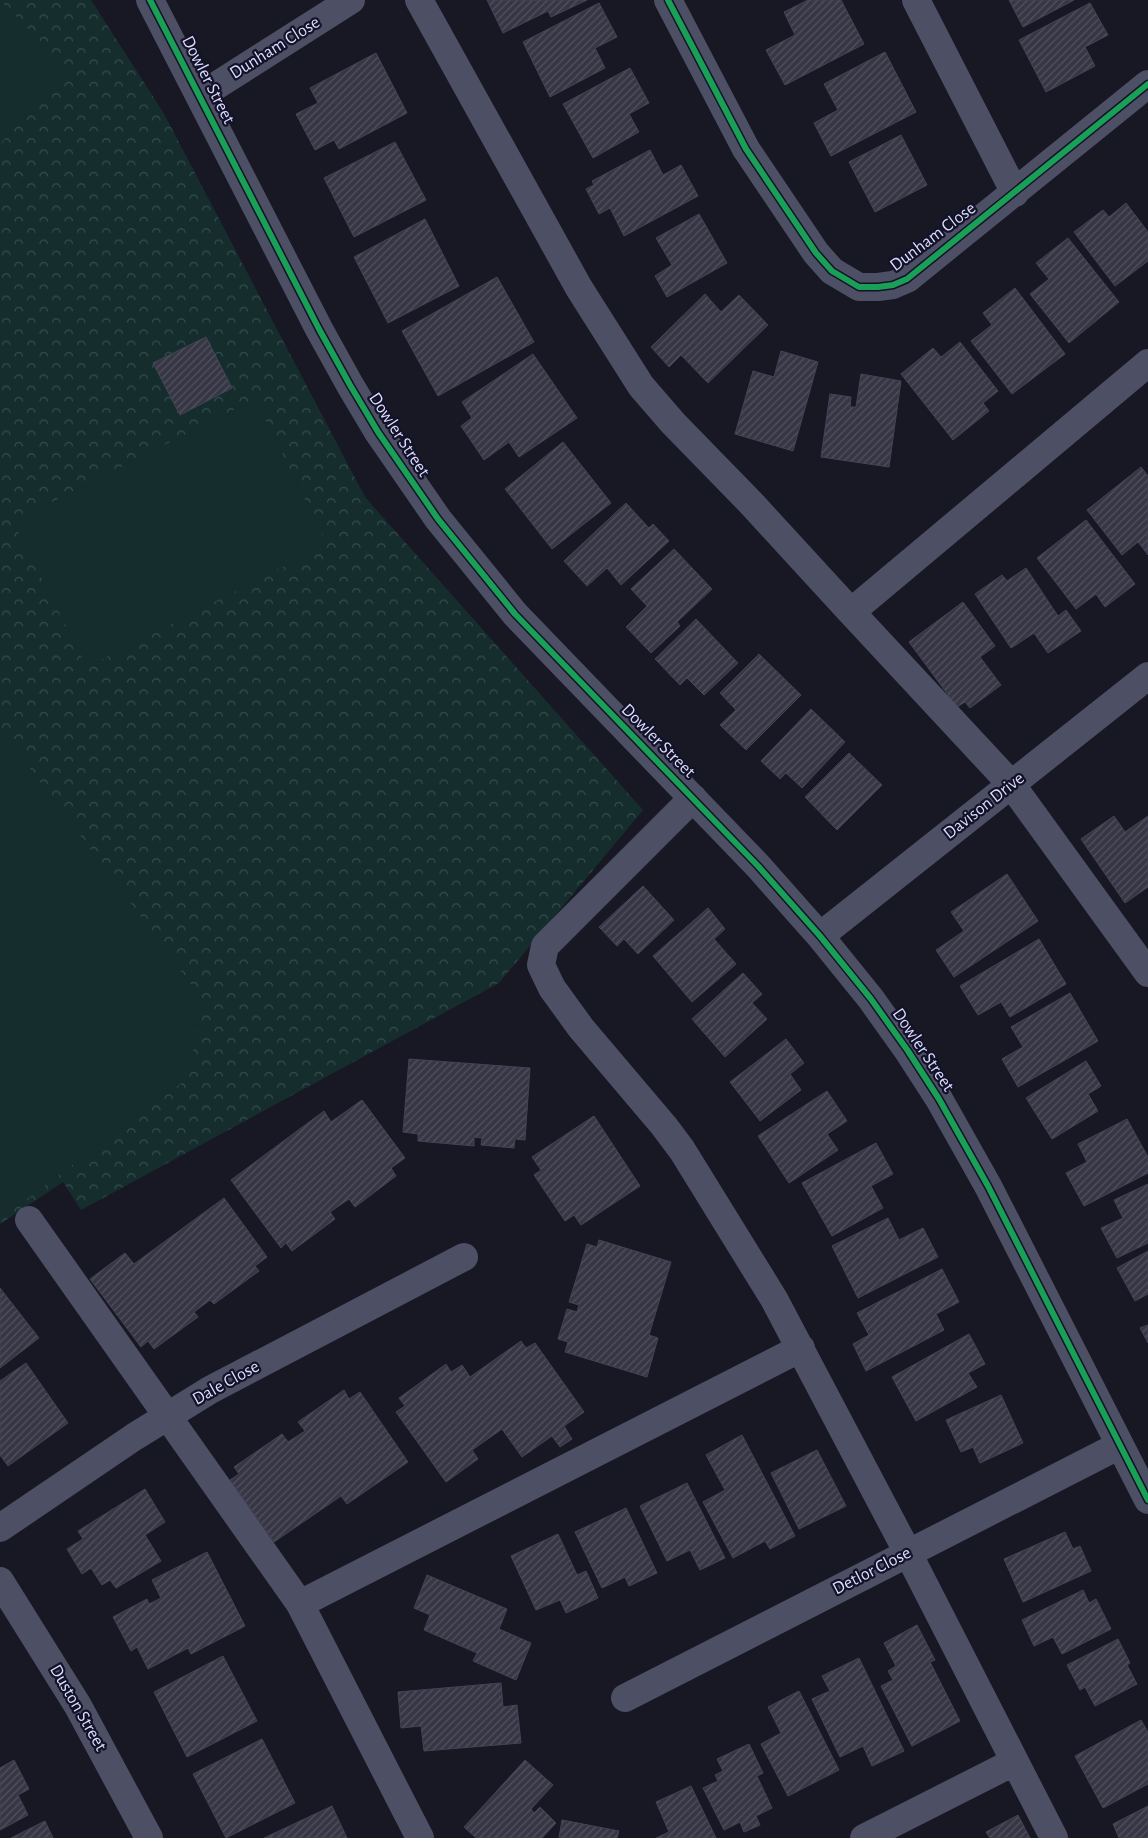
<svg xmlns="http://www.w3.org/2000/svg" width="1148" height="1838" font-family="'Alegreya Sans',sans-serif">
<style>
.park{fill:url(#park-crowns)}
.pitch{fill:#152e2d}
.building{fill:url(#building-hatch);stroke:#444356}
.lines{fill:none;stroke-linecap:round;stroke-linejoin:round}
.minor{stroke:#4d4f64;stroke-width:28}
.cycleway-casing{stroke:#131229;stroke-width:9}
.cycleway{stroke:#1a9f57;stroke-width:6}
.labels{text-anchor:middle;dominant-baseline:central;stroke-width:4.5;stroke-linejoin:round;paint-order:stroke}
.street-label{font-size:18px;fill:#dcdcfd;stroke:#131229}
</style>
<defs>
<pattern id="park-crowns" width="20" height="18" patternUnits="userSpaceOnUse" patternTransform="scale(1.25)"><rect width="20" height="18" fill="#152e2d"/><path d="M2 6a3 3 0 1 1 6 0M12 15a3 3 0 1 1 6 0" fill="none" stroke="#364c4c"/></pattern>
<pattern id="building-hatch" width="6" height="6" patternUnits="userSpaceOnUse" patternTransform="scale(1.25)"><rect width="6" height="6" fill="#363645"/><path d="M-1 1l2-2M0 6l6-6M5 7l2-2" fill="none" stroke="#525261"/></pattern>
</defs>
<rect width="100%" height="100%" fill="#181724"/>
<!-- park -->
<path class="park" d="M 0,0 L 91,0 L 163,112 L 365,497 L 643,810 L 499,983 L 81,1210 L 63,1182 L 0,1224 Z"/>
<!-- pitch -->
<path class="pitch" d="M 0,0 L 69,71 L 0,144 Z
M 255,399 L 327,544 L 87,667 L 13,522 Z
M 0,728 L 204,1002 L 187,1079 L 0,1219 Z"/>
<!-- building -->
<path class="building" d="M 487,0 L 587,0 L 551,17 L 548,11 L 503,33 Z
M 808,0 L 841,0 L 864,44 L 785,85 L 766,50 L 795,35 L 784,12 Z
M 1009,0 L 1074,0 L 1023,27 Z
M 599,3 L 617,37 L 595,48 L 605,68 L 550,97 L 523,42 Z
M 1090,3 L 1108,35 L 1085,47 L 1095,66 L 1046,92 L 1019,40 Z
M 885,52 L 916,112 L 831,156 L 814,123 L 838,110 L 824,84 Z
M 376,53 L 407,113 L 339,149 L 334,140 L 315,150 L 296,114 L 318,103 L 310,88 Z
M 630,68 L 649,103 L 629,114 L 639,132 L 593,158 L 563,104 Z
M 901,135 L 927,185 L 875,212 L 849,162 Z
M 395,142 L 426,200 L 354,237 L 324,178 Z
M 650,150 L 663,175 L 681,165 L 698,196 L 624,236 L 610,208 L 599,214 L 586,189 L 594,185 L 592,181 Z
M 1126,203 L 1148,232 L 1148,261 L 1115,286 L 1074,232 L 1103,210 L 1109,217 Z
M 699,214 L 727,263 L 667,297 L 655,276 L 672,265 L 656,238 Z
M 425,219 L 459,286 L 388,323 L 354,257 Z
M 1068,238 L 1119,302 L 1069,343 L 1030,294 L 1049,279 L 1036,263 Z
M 497,277 L 534,342 L 438,396 L 402,331 Z
M 1015,288 L 1065,354 L 1012,394 L 971,341 L 992,325 L 983,313 Z
M 705,294 L 721,312 L 739,295 L 768,325 L 708,383 L 681,355 L 669,367 L 651,347 Z
M 206,337 L 232,388 L 180,415 L 153,363 Z
M 960,342 L 998,391 L 983,403 L 989,411 L 953,440 L 901,374 L 933,348 L 941,357 Z
M 781,351 L 818,362 L 793,451 L 735,434 L 753,371 L 774,377 Z
M 533,354 L 577,418 L 519,457 L 509,442 L 484,460 L 461,426 L 472,418 L 462,402 Z
M 861,374 L 901,381 L 889,467 L 821,457 L 830,394 L 851,397 L 850,407 L 856,407 Z
M 563,442 L 611,503 L 552,549 L 505,489 Z
M 1141,467 L 1148,476 L 1148,555 L 1138,542 L 1122,555 L 1087,510 Z
M 626,503 L 649,528 L 653,524 L 669,541 L 621,585 L 607,568 L 587,586 L 564,561 Z
M 1086,520 L 1135,584 L 1105,607 L 1096,594 L 1076,609 L 1037,558 Z
M 674,549 L 712,589 L 677,622 L 680,626 L 651,653 L 626,627 L 647,606 L 631,589 Z
M 1026,568 L 1058,616 L 1066,610 L 1081,631 L 1048,653 L 1034,633 L 1011,648 L 975,594 L 1002,575 L 1007,581 Z
M 963,602 L 995,646 L 980,657 L 1001,685 L 970,708 L 965,702 L 957,707 L 909,642 Z
M 696,619 L 738,663 L 704,695 L 687,678 L 680,685 L 655,659 Z
M 759,654 L 801,695 L 746,750 L 720,725 L 736,710 L 720,693 Z
M 811,709 L 845,742 L 802,788 L 786,773 L 780,779 L 761,761 Z
M 849,753 L 882,785 L 837,830 L 805,797 Z
M 1114,816 L 1125,832 L 1148,816 L 1148,887 L 1125,903 L 1081,839 Z
M 1007,874 L 1038,921 L 954,977 L 936,950 L 964,931 L 951,912 Z
M 643,886 L 674,920 L 638,954 L 624,939 L 617,946 L 599,927 Z
M 708,908 L 725,929 L 714,939 L 736,964 L 692,1002 L 653,956 Z
M 1039,939 L 1066,984 L 1010,1017 L 1001,1002 L 978,1015 L 960,986 Z
M 743,973 L 762,994 L 752,1003 L 767,1019 L 725,1057 L 692,1019 Z
M 1070,993 L 1098,1041 L 1018,1087 L 1002,1059 L 1023,1047 L 1011,1027 Z
M 786,1039 L 804,1063 L 790,1074 L 801,1090 L 760,1121 L 730,1082 Z
M 409,1059 L 530,1068 L 525,1140 L 515,1139 L 514,1148 L 481,1145 L 482,1138 L 474,1137 L 474,1146 L 418,1141 L 418,1134 L 403,1132 Z
M 1086,1061 L 1101,1086 L 1088,1094 L 1098,1111 L 1052,1139 L 1026,1098 Z
M 827,1091 L 847,1121 L 827,1134 L 838,1150 L 789,1183 L 758,1136 Z
M 362,1100 L 405,1158 L 391,1168 L 396,1176 L 355,1207 L 349,1199 L 330,1212 L 335,1219 L 292,1251 L 286,1243 L 281,1248 L 231,1180 L 324,1111 L 331,1122 Z
M 594,1116 L 640,1186 L 581,1225 L 574,1215 L 565,1221 L 534,1175 L 541,1170 L 532,1157 Z
M 1127,1119 L 1148,1157 L 1148,1173 L 1084,1206 L 1066,1173 L 1087,1162 L 1078,1144 Z
M 876,1143 L 893,1174 L 871,1186 L 883,1208 L 832,1236 L 802,1183 Z
M 1148,1184 L 1148,1243 L 1117,1258 L 1101,1228 L 1123,1218 L 1114,1200 Z
M 224,1198 L 267,1257 L 255,1266 L 259,1271 L 214,1304 L 210,1300 L 194,1312 L 198,1317 L 154,1349 L 148,1341 L 141,1347 L 90,1279 L 125,1253 L 134,1264 Z
M 888,1218 L 899,1240 L 923,1228 L 938,1257 L 858,1298 L 832,1246 Z
M 599,1240 L 671,1262 L 649,1335 L 658,1338 L 647,1377 L 565,1352 L 568,1342 L 558,1339 L 567,1309 L 577,1312 L 579,1305 L 569,1302 L 587,1244 L 597,1247 Z
M 1148,1251 L 1148,1294 L 1135,1301 L 1117,1268 Z
M 942,1269 L 959,1302 L 936,1314 L 944,1330 L 866,1371 L 853,1344 L 869,1335 L 857,1313 Z
M 0,1288 L 39,1338 L 0,1368 Z
M 1148,1325 L 1148,1343 L 1140,1328 Z
M 969,1334 L 985,1364 L 968,1373 L 977,1387 L 916,1421 L 892,1377 Z
M 521,1341 L 526,1348 L 535,1343 L 584,1412 L 564,1426 L 572,1439 L 560,1447 L 552,1436 L 522,1457 L 502,1429 L 472,1450 L 478,1459 L 446,1482 L 396,1412 L 405,1406 L 399,1398 L 446,1364 L 451,1372 L 462,1365 L 470,1377 Z
M 26,1363 L 68,1423 L 8,1466 L 0,1455 L 0,1381 Z
M 344,1390 L 349,1399 L 360,1392 L 408,1462 L 347,1504 L 341,1496 L 274,1542 L 230,1480 L 239,1474 L 234,1467 L 282,1434 L 288,1442 L 305,1431 L 298,1422 Z
M 1001,1395 L 1023,1443 L 980,1463 L 973,1447 L 961,1452 L 946,1420 Z
M 742,1435 L 795,1536 L 770,1549 L 765,1541 L 733,1558 L 703,1502 L 725,1490 L 706,1455 Z
M 817,1450 L 846,1506 L 799,1529 L 771,1473 Z
M 687,1483 L 725,1558 L 700,1570 L 690,1550 L 667,1561 L 640,1506 Z
M 145,1489 L 165,1522 L 145,1535 L 161,1561 L 116,1588 L 110,1580 L 102,1585 L 91,1568 L 82,1574 L 67,1549 L 83,1539 L 78,1531 Z
M 626,1508 L 657,1573 L 629,1586 L 625,1577 L 602,1588 L 575,1532 Z
M 1065,1532 L 1073,1549 L 1080,1546 L 1091,1571 L 1023,1602 L 1004,1559 Z
M 558,1534 L 577,1575 L 586,1571 L 598,1598 L 566,1613 L 560,1600 L 536,1610 L 511,1556 Z
M 207,1552 L 245,1626 L 191,1654 L 188,1648 L 148,1669 L 137,1647 L 131,1651 L 113,1617 L 147,1599 L 149,1604 L 161,1598 L 152,1580 Z
M 427,1575 L 507,1609 L 499,1629 L 531,1643 L 516,1680 L 473,1661 L 477,1653 L 424,1630 L 430,1615 L 414,1608 Z
M 1083,1590 L 1089,1603 L 1096,1599 L 1111,1629 L 1062,1654 L 1053,1637 L 1034,1646 L 1022,1620 Z
M 917,1625 L 935,1660 L 930,1662 L 960,1721 L 912,1746 L 881,1686 L 893,1680 L 888,1671 L 896,1666 L 884,1643 Z
M 1118,1639 L 1130,1663 L 1127,1665 L 1137,1684 L 1095,1706 L 1085,1687 L 1080,1690 L 1067,1665 Z
M 223,1656 L 257,1721 L 187,1757 L 154,1692 Z
M 859,1658 L 904,1751 L 872,1766 L 863,1746 L 840,1757 L 812,1699 L 830,1691 L 822,1676 Z
M 501,1683 L 503,1707 L 517,1705 L 521,1743 L 424,1751 L 421,1726 L 401,1728 L 398,1692 Z
M 799,1691 L 839,1770 L 788,1796 L 761,1744 L 781,1733 L 768,1707 Z
M 1141,1720 L 1148,1732 L 1148,1784 L 1103,1808 L 1075,1756 Z
M 262,1739 L 295,1803 L 226,1838 L 193,1774 Z
M 749,1744 L 763,1773 L 757,1776 L 772,1808 L 756,1816 L 760,1825 L 744,1832 L 740,1822 L 724,1830 L 703,1788 L 718,1781 L 715,1775 L 723,1771 L 717,1759 Z
M 14,1760 L 29,1789 L 18,1795 L 28,1815 L 0,1830 L 0,1768 Z
M 525,1760 L 553,1785 L 531,1809 L 534,1813 L 540,1807 L 556,1823 L 542,1838 L 476,1838 L 464,1827 Z
M 691,1786 L 716,1838 L 656,1838 L 669,1832 L 656,1802 Z
M 332,1806 L 347,1838 L 264,1838 Z
M 1148,1806 L 1148,1838 L 1119,1838 L 1113,1824 Z
M 1018,1815 L 1030,1838 L 990,1838 L 986,1832 Z
M 562,1820 L 619,1831 L 617,1838 L 559,1838 Z
M 45,1821 L 53,1838 L 11,1838 Z"/>
<g class="lines">
<!-- minor -->
<path class="minor" d="M 150,0 L 319,329 L 350,385 L 378,432 L 438,519 L 515,614 L 758,866 L 820,936 L 871,999 L 908,1051 L 939,1099 L 988,1186 L 1148,1500
M 419,0 L 579,288 L 641,386 L 673,423 L 751,503 L 851,612
M 668,0 L 746,149 L 816,253 L 832,271 L 859,287 L 878,287 L 893,285 L 907,279 L 1148,84
M 916,0 L 1015,193
M 200,96 L 351,0
M 1148,363 L 851,612 L 1011,784 L 1148,973
M 693,798 L 545,946 L 541,965 L 552,988 L 581,1028 L 664,1126 L 682,1150 L 774,1299 L 908,1553 L 1054,1838
M 820,936 L 1148,676
M 29,1220 L 300,1604 L 801,1348
M 0,1528 L 134,1437 L 210,1390 L 464,1257
M 0,1581 L 78,1706 L 149,1838
M 300,1604 L 420,1838
M 625,1698 L 1120,1445
M 864,1838 L 1014,1762"/>
<defs>
<path id="cycleway" d="M 150,0 L 319,329 L 350,385 L 378,432 L 438,519 L 515,614 L 758,866 L 820,936 L 871,999 L 908,1051 L 939,1099 L 988,1186 L 1148,1500
M 668,0 L 746,149 L 816,253 L 832,271 L 859,287 L 878,287 L 893,285 L 907,279 L 1148,84"/>
</defs>
<!-- cycleway casing -->
<use href="#cycleway" class="cycleway-casing"/>
<!-- cycleway -->
<use href="#cycleway" class="cycleway"/>
</g>
<g class="labels">
<!-- street labels -->
<g class="street-label">
<text transform="translate(275 48) rotate(-32)">Dunham Close</text>
<text transform="translate(208 80) rotate(63)">Dowler Street</text>
<text transform="translate(933 237) rotate(-37)">Dunham Close</text>
<text transform="translate(399 435) rotate(57)">Dowler Street</text>
<text transform="translate(658 741) rotate(45)">Dowler Street</text>
<text transform="translate(984 806) rotate(-38)">Davison Drive</text>
<text transform="translate(923 1050) rotate(56)">Dowler Street</text>
<text transform="translate(226 1383) rotate(-29)">Dale Close</text>
<text transform="translate(872 1571) rotate(-27)">Detlor Close</text>
<text transform="translate(78 1708) rotate(60)">Duston Street</text>
</g>
</g>
</svg>
